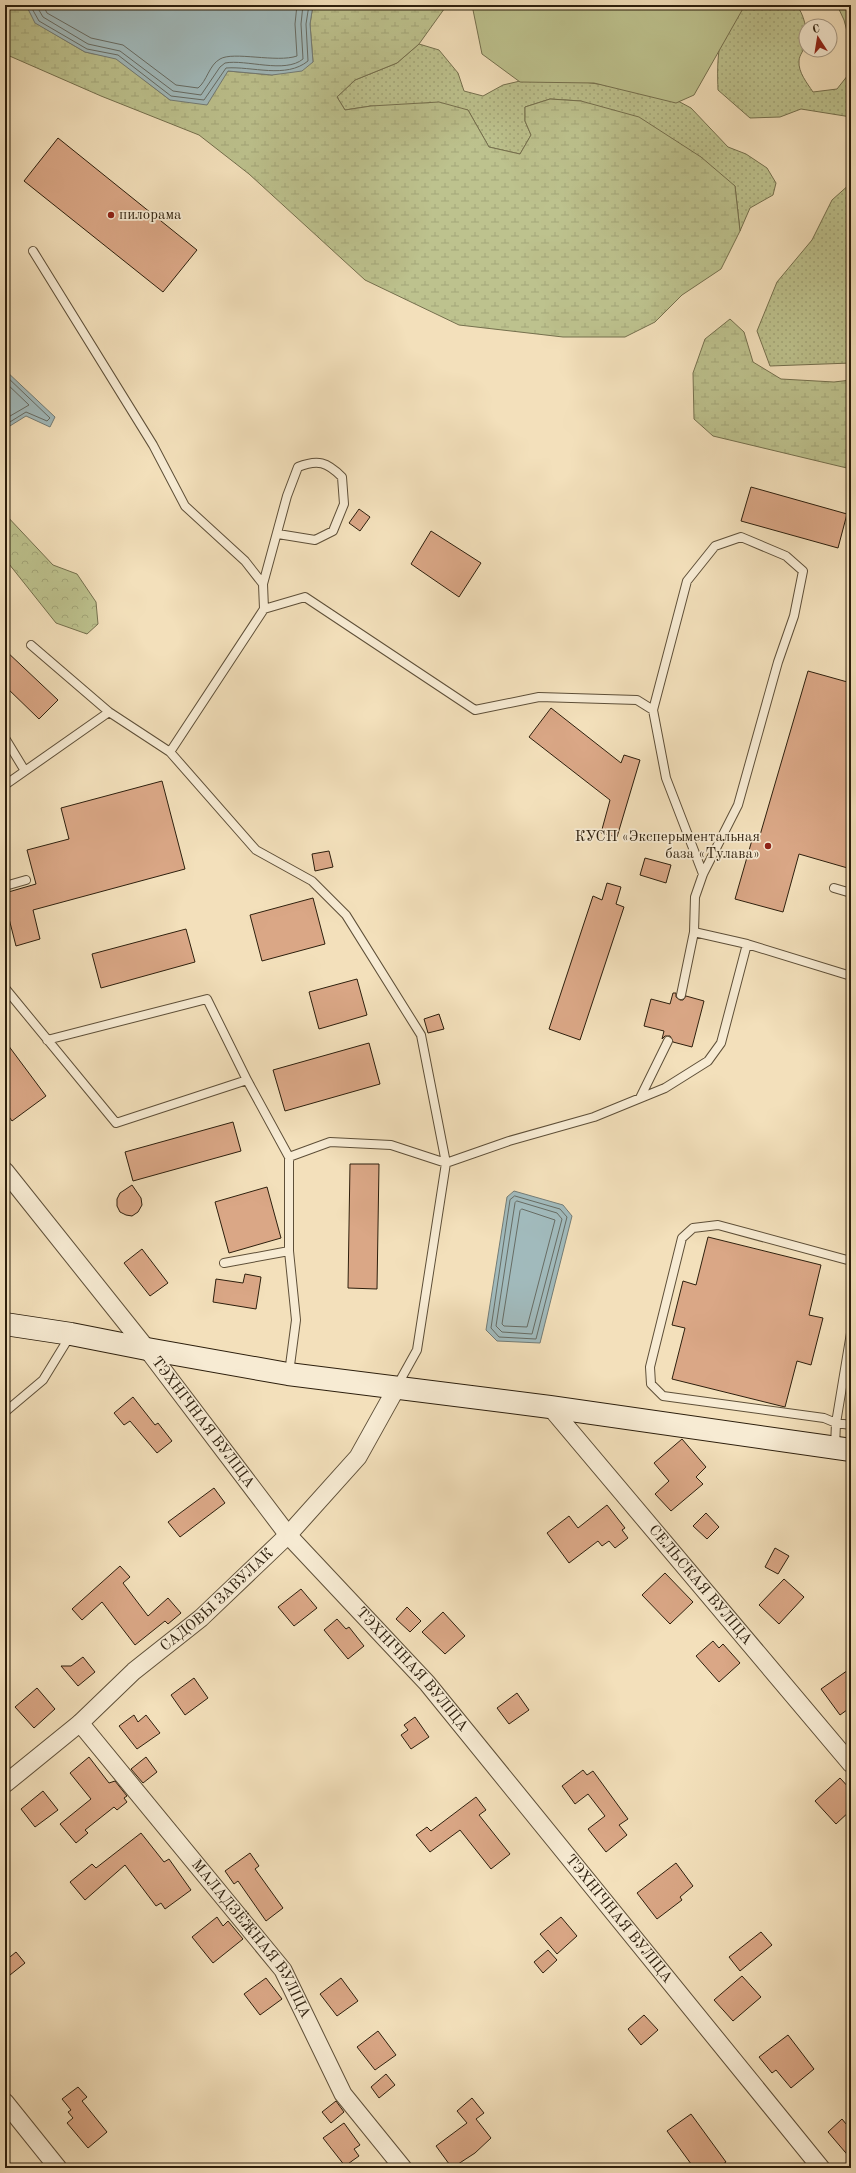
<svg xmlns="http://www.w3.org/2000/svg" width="856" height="2173" font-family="'Old Standard TT',serif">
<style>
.grass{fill:url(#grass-dots);stroke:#75704e}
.forest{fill:url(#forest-crowns);stroke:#75704e}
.wetland{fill:url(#wetland-marsh);stroke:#75704e}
.pitch{fill:#bdc28e;stroke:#75704e}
.water{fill:#a1babc;stroke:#737c76}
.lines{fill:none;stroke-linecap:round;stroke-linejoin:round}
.shore{stroke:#676c64;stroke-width:1}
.building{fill:#daa786;stroke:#2d1f0d}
.lane-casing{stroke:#5e4f38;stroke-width:10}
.street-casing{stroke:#5e4f38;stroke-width:19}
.secondary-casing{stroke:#2d1f0d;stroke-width:24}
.lane{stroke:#f7ebd3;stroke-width:8}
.street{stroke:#f7ebd3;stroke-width:17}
.secondary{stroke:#f7ebd3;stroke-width:22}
.poi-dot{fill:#8f2418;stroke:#f7ebd3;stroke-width:1.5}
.labels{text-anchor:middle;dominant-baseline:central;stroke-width:3.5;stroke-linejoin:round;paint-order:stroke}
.poi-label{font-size:15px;fill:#2d1f0d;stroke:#f7ebd3;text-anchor:start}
.street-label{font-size:15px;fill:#2d1f0d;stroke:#f7ebd3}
</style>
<defs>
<pattern id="grass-dots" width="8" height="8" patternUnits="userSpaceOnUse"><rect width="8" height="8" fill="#bdc28e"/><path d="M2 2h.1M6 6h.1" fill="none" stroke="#a3a679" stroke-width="1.8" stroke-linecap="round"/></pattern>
<pattern id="forest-crowns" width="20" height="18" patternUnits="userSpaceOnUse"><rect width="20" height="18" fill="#bdc28e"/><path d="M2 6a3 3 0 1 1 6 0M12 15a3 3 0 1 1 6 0" fill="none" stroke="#a3a679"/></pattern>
<pattern id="wetland-marsh" width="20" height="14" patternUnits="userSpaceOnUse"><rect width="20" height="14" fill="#bdc28e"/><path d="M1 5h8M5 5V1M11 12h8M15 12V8" fill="none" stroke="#a3a679"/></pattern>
</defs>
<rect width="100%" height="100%" fill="#f3e0bb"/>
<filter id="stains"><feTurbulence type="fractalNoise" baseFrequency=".005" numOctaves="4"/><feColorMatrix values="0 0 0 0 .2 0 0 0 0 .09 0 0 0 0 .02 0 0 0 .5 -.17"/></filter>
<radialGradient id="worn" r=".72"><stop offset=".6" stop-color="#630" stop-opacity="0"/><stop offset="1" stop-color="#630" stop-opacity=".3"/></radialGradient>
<!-- grass -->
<path class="grass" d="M 745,5 L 796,5 C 804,13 808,32 806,43 C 805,49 799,55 799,61 C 798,72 807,83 813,92 L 837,89 L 848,75 L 851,75 L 851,117 L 801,109 L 780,117 L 750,118 L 718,90 C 717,62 716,21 745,5 Z
M 419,44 L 439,50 L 458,73 L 464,91 L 483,96 L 503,85 L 533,78 L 571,80 L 665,94 L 691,108 L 728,147 L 746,154 L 767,168 L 776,183 L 773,195 L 750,208 L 740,231 L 735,186 L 581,101 L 550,99 L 525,107 L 525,121 L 531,135 L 520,154 L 489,147 L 468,110 L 371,106 L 345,110 L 337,97 L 355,80 L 397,63 Z
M 851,183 L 851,363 L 770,366 L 757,331 L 777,282 L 812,240 L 832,200 Z"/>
<!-- forest -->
<path class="forest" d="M 5,514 L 53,565 L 77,574 L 96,602 L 98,624 L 87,634 L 56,623 L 5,559 Z"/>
<!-- wetland -->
<path class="wetland" d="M 5,5 L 26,5 L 36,23 L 85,52 L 116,58 L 170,100 L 228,71 L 272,75 L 313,62 L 310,24 L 313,5 L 447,5 L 419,44 L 397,63 L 355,80 L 337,97 L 345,110 L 371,106 L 439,102 L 468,110 L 489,147 L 520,154 L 531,135 L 525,121 L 525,107 L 550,99 L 581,101 L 639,117 L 701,157 L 735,186 L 740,231 L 721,269 L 682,295 L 655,322 L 625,337 L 563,337 L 459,325 L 365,280 L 249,174 L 199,135 L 101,96 L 5,54 Z
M 730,319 L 744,332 L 753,362 L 781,379 L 834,382 L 851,380 L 851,469 L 713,436 L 694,419 L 693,373 L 705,339 Z"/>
<!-- pitch -->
<path class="pitch" d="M 472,5 L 745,5 L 694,95 L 676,103 L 594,83 L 520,82 L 482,54 Z
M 837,5 L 851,5 L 851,46 L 844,20 Z"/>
<!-- water -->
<path class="water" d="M 26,5 L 313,5 L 310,24 L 313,62 L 302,71 L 272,75 L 228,71 L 207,105 L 170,100 L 116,59 L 85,52 L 35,23 Z
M 5,370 L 55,417 L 50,427 L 26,416 L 5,429 Z
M 514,1191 L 563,1205 L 572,1216 L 540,1343 L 497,1341 L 486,1330 L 507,1197 Z"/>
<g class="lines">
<!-- shore -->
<path class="shore" d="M 30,5 L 39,21 L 87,49 L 118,55 L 171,96 L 204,100 L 226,68 C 252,66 286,79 308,61 L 306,24 L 309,5
M 36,5 L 43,17 L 88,44 L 120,51 L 173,91 L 201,95 L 220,67 L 225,63 C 246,59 285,74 303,59 L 301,24 L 303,5
M 43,5 L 47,13 L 91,38 L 123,45 L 176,85 L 198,88 C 207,81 209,65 220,59 C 233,51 277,63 297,56 L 295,24 L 297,5
M 5,375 L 50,418 L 47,421 L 26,412 L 5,425
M 5,382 L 29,405 L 5,419
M 515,1196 L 560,1209 L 567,1217 L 536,1339 L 499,1337 L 491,1328 L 510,1200 Z
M 517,1201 L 557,1213 L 562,1219 L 532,1334 L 502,1332 L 496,1326 L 515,1203 Z
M 522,1209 L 555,1220 L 527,1327 L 504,1326 L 502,1324 L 520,1211 Z"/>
</g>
<!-- building -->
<path class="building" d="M 58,138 L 197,250 L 163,292 L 24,181 Z
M 751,487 L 847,514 L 838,548 L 741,521 Z
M 359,509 L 370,517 L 360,531 L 349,523 Z
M 431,531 L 481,563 L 459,597 L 411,564 Z
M 5,650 L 58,700 L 39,719 L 5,686 Z
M 808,671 L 851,683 L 851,869 L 799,854 L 783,912 L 735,899 L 752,840 L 758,842 Z
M 551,708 L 621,763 L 624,755 L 640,760 L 617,837 L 601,833 L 610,800 L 529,737 Z
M 162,781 L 185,869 L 33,910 L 40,939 L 16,946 L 5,903 L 5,893 L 36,884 L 27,850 L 69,839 L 61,808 Z
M 329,851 L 333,867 L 315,871 L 312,854 Z
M 645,858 L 671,865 L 666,883 L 640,875 Z
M 607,883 L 621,887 L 616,904 L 624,907 L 580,1040 L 549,1029 L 593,896 L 602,900 Z
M 313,898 L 325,944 L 262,961 L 250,915 Z
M 186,929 L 195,962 L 101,988 L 92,954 Z
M 357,979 L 367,1015 L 319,1029 L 309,992 Z
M 673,993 L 676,993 L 676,997 L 680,1000 L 683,1000 L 686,996 L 704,1001 L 692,1047 L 673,1042 L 670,1036 L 665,1036 L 662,1039 L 664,1031 L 644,1026 L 651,999 L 670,1004 Z
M 439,1014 L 444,1029 L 428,1033 L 424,1019 Z
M 5,1041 L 46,1096 L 12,1121 L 5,1111 Z
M 369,1043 L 380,1084 L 285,1111 L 273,1070 Z
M 233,1122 L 241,1151 L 133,1181 L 125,1152 Z
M 350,1164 L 379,1164 L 377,1289 L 348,1288 Z
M 132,1185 L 141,1198 L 142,1205 L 138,1212 L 132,1216 L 126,1215 L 120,1212 L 117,1206 L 117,1199 L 120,1193 Z
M 267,1187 L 281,1238 L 229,1253 L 215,1202 Z
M 708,1237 L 821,1265 L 809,1315 L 823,1318 L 811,1365 L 797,1361 L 785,1407 L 672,1379 L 685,1328 L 672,1325 L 683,1281 L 696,1285 Z
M 142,1249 L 168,1283 L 150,1296 L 124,1263 Z
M 245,1274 L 261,1277 L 256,1309 L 213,1302 L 216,1279 L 243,1283 Z
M 133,1397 L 155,1425 L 158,1423 L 172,1441 L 157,1453 L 130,1421 L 124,1425 L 114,1413 Z
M 682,1439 L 706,1467 L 696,1477 L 703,1484 L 671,1511 L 655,1494 L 669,1481 L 654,1463 Z
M 214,1488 L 225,1503 L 180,1537 L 168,1522 Z
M 607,1505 L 625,1528 L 622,1530 L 628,1538 L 615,1548 L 609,1541 L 602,1546 L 598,1541 L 569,1563 L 547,1533 L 569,1516 L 578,1528 Z
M 706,1513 L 719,1527 L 707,1539 L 693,1526 Z
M 775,1548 L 789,1556 L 778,1574 L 765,1567 Z
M 120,1566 L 130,1577 L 123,1583 L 148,1616 L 168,1598 L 181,1613 L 168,1624 L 165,1621 L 135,1645 L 102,1602 L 82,1620 L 72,1609 Z
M 665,1573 L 693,1602 L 670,1624 L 642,1595 Z
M 784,1579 L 804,1597 L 779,1624 L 759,1605 Z
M 301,1589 L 317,1608 L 294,1626 L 278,1607 Z
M 407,1607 L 421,1621 L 410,1632 L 396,1619 Z
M 443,1612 L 465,1636 L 445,1654 L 422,1632 Z
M 337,1619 L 346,1629 L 349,1627 L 364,1646 L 348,1659 L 324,1630 Z
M 713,1641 L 719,1648 L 723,1644 L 740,1663 L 719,1682 L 696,1656 Z
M 83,1657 L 95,1672 L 78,1686 L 61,1666 L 71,1666 Z
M 851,1668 L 851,1707 L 840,1715 L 821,1689 Z
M 194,1678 L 208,1698 L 185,1715 L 171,1695 Z
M 37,1688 L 55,1709 L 34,1728 L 15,1707 Z
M 517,1693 L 529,1710 L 509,1724 L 497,1708 Z
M 134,1715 L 138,1722 L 146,1715 L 160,1733 L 137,1749 L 119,1726 Z
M 415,1717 L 429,1737 L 411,1749 L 401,1735 L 408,1730 L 404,1725 Z
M 89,1757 L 109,1783 L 115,1781 L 127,1796 L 124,1798 L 127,1802 L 117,1810 L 114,1807 L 85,1830 L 88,1833 L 76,1843 L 60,1824 L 91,1799 L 70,1773 Z
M 146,1757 L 157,1772 L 143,1783 L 131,1769 Z
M 583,1770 L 587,1775 L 593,1771 L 628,1819 L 619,1825 L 627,1835 L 606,1852 L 588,1829 L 605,1816 L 588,1794 L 575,1804 L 562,1786 Z
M 840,1778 L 851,1790 L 851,1810 L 836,1824 L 815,1801 Z
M 43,1791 L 58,1810 L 35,1827 L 21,1809 Z
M 476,1797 L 486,1810 L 479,1815 L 510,1854 L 491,1869 L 460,1830 L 430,1852 L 416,1835 L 427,1827 L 431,1831 Z
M 141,1833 L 164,1862 L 169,1859 L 191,1890 L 165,1909 L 161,1903 L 156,1906 L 125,1865 L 85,1900 L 70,1882 L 92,1864 L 96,1868 Z
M 250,1853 L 259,1866 L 255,1869 L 283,1908 L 266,1921 L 238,1881 L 234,1884 L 225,1871 Z
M 676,1863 L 693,1886 L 680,1897 L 682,1900 L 657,1919 L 637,1893 Z
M 217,1917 L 223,1926 L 228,1921 L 243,1939 L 213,1963 L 192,1937 Z
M 561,1917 L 577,1936 L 557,1954 L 540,1934 Z
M 761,1932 L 772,1945 L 740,1971 L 729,1957 Z
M 548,1950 L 557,1960 L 543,1973 L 534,1962 Z
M 16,1952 L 25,1963 L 5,1979 L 5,1961 Z
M 742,1976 L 761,1997 L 733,2021 L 714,2000 Z
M 266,1978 L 282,1999 L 260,2015 L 244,1994 Z
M 341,1978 L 358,2001 L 337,2016 L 320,1994 Z
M 644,2015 L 658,2030 L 641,2045 L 628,2029 Z
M 378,2031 L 396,2055 L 375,2070 L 357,2047 Z
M 788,2035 L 814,2069 L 791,2088 L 776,2070 L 772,2073 L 759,2057 Z
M 386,2074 L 395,2085 L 379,2098 L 371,2087 Z
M 78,2087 L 87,2097 L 82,2101 L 107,2132 L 88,2148 L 67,2123 L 73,2118 L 68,2112 L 71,2110 L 62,2099 Z
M 472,2098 L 484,2113 L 476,2119 L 491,2138 L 475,2153 L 452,2168 L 436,2146 L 467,2123 L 457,2111 Z
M 336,2101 L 344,2112 L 331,2123 L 322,2112 Z
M 691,2114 L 726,2162 L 717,2168 L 694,2168 L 667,2131 Z
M 842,2119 L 851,2130 L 851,2159 L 828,2132 Z
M 344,2123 L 360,2145 L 354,2149 L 359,2156 L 345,2166 L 323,2138 Z"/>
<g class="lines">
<defs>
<path id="lane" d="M 33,251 L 153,445 L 185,506 L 245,561 L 263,584 L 264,609 L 170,752
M 263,584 L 287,496 L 298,467 C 318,459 327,462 342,477 L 344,504 L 333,531 L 315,540 L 278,534
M 264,609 L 305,597 L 475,710 L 539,697 L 637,700 L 653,710
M 31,645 L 109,712 L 170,752 L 256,850 L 312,881 L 346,915 L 421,1035 L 446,1163 L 417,1350 L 397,1386
M 5,738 L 25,771
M 5,785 L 109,712
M 5,886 L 26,880
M 834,888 L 851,893
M 694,932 L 695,897 L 703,874 L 738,805 L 778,662 L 794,616 L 803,571 L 786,556 L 741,537 L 715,546 L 687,581 L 653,710 L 666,778 L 703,874
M 5,988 L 116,1123 L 247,1080 L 289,1157
M 681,995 L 694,932 L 747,944
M 47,1040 L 207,999 L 247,1080
M 640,1098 L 668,1041
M 289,1251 L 289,1157 L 330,1142 L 391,1145 L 446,1163 L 509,1141 L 594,1117 L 665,1088 L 708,1061 L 721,1043 L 747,944 L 851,976
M 224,1263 L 289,1251 L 296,1320 L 289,1373
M 851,1333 L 836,1423 L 851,1425
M 5,1412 L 43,1380 L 70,1336
M 835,1447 L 836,1423 L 824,1418 L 663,1396 L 651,1384 L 650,1367 L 682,1238 L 693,1228 L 718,1225 L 851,1261"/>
<g id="street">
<path id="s1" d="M 5,1171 L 147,1349 L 288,1535 L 427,1683 L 821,2168"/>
<path id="s2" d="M 550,1407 L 851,1764"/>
<path id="s3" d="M 80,1723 L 283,1970 L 343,2094 L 403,2168"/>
<path id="s4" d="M 5,1784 L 80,1723 L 134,1671 L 201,1618 L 288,1535 L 358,1457 L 397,1387"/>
<path d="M 5,2102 L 58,2168"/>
</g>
<path id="secondary" d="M 5,1324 L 71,1334 L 147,1349 L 288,1374 L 550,1407 L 851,1450"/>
</defs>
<!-- lane casing -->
<use href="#lane" class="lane-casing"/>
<!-- street casing -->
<use href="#street" class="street-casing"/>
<!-- secondary casing -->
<use href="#secondary" class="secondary-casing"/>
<!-- lane -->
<use href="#lane" class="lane"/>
<!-- street -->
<use href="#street" class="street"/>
<!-- secondary -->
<use href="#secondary" class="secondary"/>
</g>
<!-- markers -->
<g class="poi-dot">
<circle cx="111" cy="215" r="4"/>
<circle cx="768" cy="846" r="4"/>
</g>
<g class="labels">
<!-- poi labels -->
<g class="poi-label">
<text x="119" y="215">пилорама</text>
<text x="760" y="837" text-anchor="end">КУСП «Эксперыментальная<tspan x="760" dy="17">база «Тулава»</tspan></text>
</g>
<!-- street labels -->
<g class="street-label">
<text stroke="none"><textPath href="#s1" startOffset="320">ТЭХНІЧНАЯ ВУЛІЦА</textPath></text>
<text stroke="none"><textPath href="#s2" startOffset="233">СЕЛЬСКАЯ ВУЛІЦА</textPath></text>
<text stroke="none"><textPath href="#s4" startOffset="281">САДОВЫ ЗАВУЛАК</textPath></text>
<text stroke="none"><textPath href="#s1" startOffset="644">ТЭХНІЧНАЯ ВУЛІЦА</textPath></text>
<text stroke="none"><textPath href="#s1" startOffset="968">ТЭХНІЧНАЯ ВУЛІЦА</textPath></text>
<text stroke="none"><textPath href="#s3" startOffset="276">МАЛАДЗЁЖНАЯ ВУЛІЦА</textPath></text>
</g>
</g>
<!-- margin -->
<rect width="856" height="2173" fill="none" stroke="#f3e0bb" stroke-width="20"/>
<rect x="6" y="6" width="844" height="2161" fill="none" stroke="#2d1f0d" stroke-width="2"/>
<rect x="10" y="10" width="836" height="2153" fill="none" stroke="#2d1f0d"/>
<!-- north arrow -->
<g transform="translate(818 38) rotate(348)"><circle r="19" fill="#f7ebd3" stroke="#a69984"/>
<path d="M0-3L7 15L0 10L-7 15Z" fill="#8f2418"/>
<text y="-6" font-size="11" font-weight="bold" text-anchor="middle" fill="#2d1f0d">С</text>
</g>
<rect width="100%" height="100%" filter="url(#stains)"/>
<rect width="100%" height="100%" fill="url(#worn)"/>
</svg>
